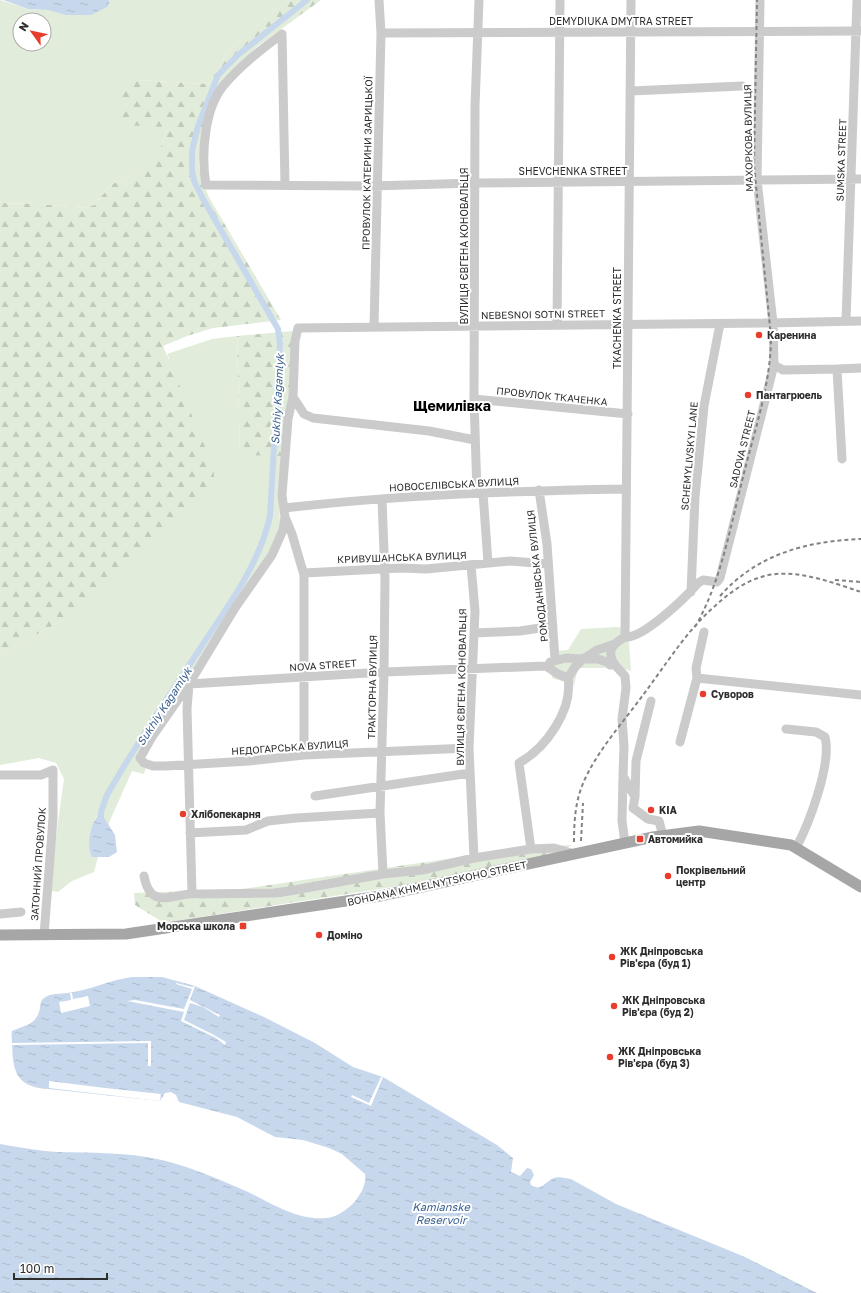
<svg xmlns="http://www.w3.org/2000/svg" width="861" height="1293" font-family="'Golos Text',sans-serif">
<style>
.grass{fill:#e1ecdb;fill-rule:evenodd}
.forest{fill:url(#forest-firs)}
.water{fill:url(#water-ripples)}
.pier{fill:#fff}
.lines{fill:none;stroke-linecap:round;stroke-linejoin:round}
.canal{stroke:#c7d8ec;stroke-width:6}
.minor{stroke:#cbcbcb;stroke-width:9}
.major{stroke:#a6a6a6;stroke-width:11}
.rail{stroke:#838383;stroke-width:2;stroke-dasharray:4 3;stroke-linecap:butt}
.poi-dot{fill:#e83d2d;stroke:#fff;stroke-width:1.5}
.labels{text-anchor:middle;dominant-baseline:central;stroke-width:4;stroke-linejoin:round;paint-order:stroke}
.street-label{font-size:10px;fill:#2e2e2e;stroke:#fff}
.poi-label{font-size:10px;font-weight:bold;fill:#2e2e2e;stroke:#fff;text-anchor:start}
.water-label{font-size:11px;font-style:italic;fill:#3b6291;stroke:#fff}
.district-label{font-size:14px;font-weight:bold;fill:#000;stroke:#fff}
</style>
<defs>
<pattern id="forest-firs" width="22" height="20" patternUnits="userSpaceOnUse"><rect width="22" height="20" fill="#e1ecdb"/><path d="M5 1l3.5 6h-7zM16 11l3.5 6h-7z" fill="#c1cbbc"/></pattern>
<pattern id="water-ripples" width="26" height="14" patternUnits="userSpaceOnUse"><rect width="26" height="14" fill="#c7d8ec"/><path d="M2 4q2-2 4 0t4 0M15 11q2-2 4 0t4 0" fill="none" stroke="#abbacb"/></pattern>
</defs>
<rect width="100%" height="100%" fill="#fff"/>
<!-- grass -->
<path class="grass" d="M 0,0 L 28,9 L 48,10 L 65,15 L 91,15 L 110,2 L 110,0 L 290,0 L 265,18 L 227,53 L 209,84 L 135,80 L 147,125 L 164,127 L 166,132 L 160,149 L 149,161 L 131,176 L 112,184 L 94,205 L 86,208 L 40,204 L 0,203 ZM 20,20 L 44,20 L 44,44 L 20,44 Z
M 237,336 L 240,454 L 281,456 L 279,497 L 280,524 L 278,537 L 138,758 L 146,767 L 144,774 L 132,771 L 108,825 L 101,813 C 89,822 88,843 92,857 L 98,857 L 94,872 L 72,881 L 58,892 L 52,891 L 49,886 L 64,779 L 56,763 L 39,758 L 0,765 L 0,655 L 66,618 L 169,358 L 167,354 L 212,339 Z
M 616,627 L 628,628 L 631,671 L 621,668 L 578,668 L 574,685 L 552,678 L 551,672 L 553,651 L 568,650 L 581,629 Z"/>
<!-- forest -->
<path class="forest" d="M 290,0 L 321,0 L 258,46 L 223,81 L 201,147 L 199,167 L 202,182 L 210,199 L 281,320 L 213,328 L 187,336 L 163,346 L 213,466 L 215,485 L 66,618 L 0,655 L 0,203 L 40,204 L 86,208 L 94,205 L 112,184 L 131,176 L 149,161 L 160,149 L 166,132 L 164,127 L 120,125 L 122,88 L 131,85 L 135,80 L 209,84 L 227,53 L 265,18 Z
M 293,331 L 290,391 L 281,456 L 240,455 L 237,336 Z
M 572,845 L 553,855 L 405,885 L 168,922 L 161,921 L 135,905 L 134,893 L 242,889 L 529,847 Z"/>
<!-- water -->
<path class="water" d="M 3,0 L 109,0 L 110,2 L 107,7 L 91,15 L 65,15 L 48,10 L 28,9 Z
M 101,813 L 115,835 L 117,852 L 109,857 L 92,857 C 86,845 90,821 101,813 Z
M 132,977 L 162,977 L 195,986 L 264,1017 L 315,1043 L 353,1067 L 383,1077 L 497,1145 L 513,1158 L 511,1172 L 520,1176 L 527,1168 L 531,1169 L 534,1175 L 530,1182 L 531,1185 C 542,1192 544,1182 554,1178 C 559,1176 565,1178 571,1179 L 616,1204 L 745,1257 L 817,1293 L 0,1293 L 0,1144 C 19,1147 38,1151 57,1152 C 92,1153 128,1152 162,1160 C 187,1166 216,1178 239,1188 C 268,1200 294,1221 327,1218 C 345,1216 368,1193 365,1174 L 342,1154 L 329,1148 L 303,1140 L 275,1137 L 237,1117 L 179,1102 L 176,1095 L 171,1092 L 165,1093 L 160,1101 L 39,1088 C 13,1083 13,1065 12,1043 C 12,1039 11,1035 12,1031 C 23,1026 35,1025 39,1012 C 41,1007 39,1002 44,998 C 50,993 61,994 68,993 C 90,990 110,980 132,977 Z"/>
<!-- pier -->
<path class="pier" d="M 176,983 L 192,987 L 195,986 L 190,1000 L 220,1015 L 219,1017 L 203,1007 L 190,1003 L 184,1020 L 214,1035 L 226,1042 L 225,1045 L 216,1038 L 181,1021 L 184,1012 L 127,1001 L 135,1000 L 184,1009 L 192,989 L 176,984 Z
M 70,993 L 72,993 L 73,999 L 88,996 L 90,1006 L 61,1013 L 59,1002 L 71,1000 Z
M 151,1041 L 151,1066 L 148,1066 L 148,1043 L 12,1045 L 12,1043 Z
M 381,1077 L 383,1077 L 371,1106 L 351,1097 L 352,1095 L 369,1103 Z
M 49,1081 L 105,1088 L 161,1094 L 160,1101 L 49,1088 Z"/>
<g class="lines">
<!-- canal -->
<path class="canal" d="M 101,820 L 101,812 L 107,795 C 137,742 172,692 205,641 C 231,602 260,562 270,516 L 280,344 L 278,329 L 203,199 L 194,181 L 192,170 L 192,151 L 198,126 L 218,75 L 239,54 L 307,0"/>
<!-- minor -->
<path class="minor" d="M 381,33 L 861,31
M 282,34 C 262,49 241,65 224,85 C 204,108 201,156 206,185 L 371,186 L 476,183 L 861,179
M 282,34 L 285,185
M 631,91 L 742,86
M 846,321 L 857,0
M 557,325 L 560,0
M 374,327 L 381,33 L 379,0
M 774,365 L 783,370 L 837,369
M 293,397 L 304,414 L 313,418 L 429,431 L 475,440
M 474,399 L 628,414
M 842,459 L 837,369 L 861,368
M 539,490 L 547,544 L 555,660
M 477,493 L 474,399 L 475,106 L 479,0
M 483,493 L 488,563
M 382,499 L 385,579 L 384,672 L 380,813 L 383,874
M 284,508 C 398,495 512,491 626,489
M 471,565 L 475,611 L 469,748 L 474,858
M 304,573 L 400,568 L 426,569 L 510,561 L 548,564
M 691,592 L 695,497 L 704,406 L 720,324
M 474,633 L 520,631 L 553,626
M 625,637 C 643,639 686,597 698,583 L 703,580 L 717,582 L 720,578 L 774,365 L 773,323 L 757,180 L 760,0
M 625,637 L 631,0
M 550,662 L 566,658 L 583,659 L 597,650 L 612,645
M 610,665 L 615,665 L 625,676 L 626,688 L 622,719 L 624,746 L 623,776 L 635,797 L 633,808 L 648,819 L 659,821 L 663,836
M 697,678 L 861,695
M 786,729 L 816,732 L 825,737 C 832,763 809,824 796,848
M 680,742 L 697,678 L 696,668 L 704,632
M 469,748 L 304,755 L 249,761 L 165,766 L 153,766 L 144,763 L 140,758 L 152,737 L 189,684 L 384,672 L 546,666 L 558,674 L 568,678 L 575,667 L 583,659 L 598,659 L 615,665 C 606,651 612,644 625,637
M 304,755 L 304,575 L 292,534 L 285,517 L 282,495 L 288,419 L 293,397 L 295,341 L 298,328 L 769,323 L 861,321
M 0,775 L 41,775 L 53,770 L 53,818 L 44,935
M 623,778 L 622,821 L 625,843
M 315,796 L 470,773
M 635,797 L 636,761 L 651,701
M 190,833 L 246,830 L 268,821 L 296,818 L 380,813
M 531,849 L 519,763 C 546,748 573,710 568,678
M 144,876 C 151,914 177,890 201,894 L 274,893 L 289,891 L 383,874 L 422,870 L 474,858 L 531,849 L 554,848 L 575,854
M 192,893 L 187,709 L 189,684 L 235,608 L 272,555 L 283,530 L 285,517
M 0,914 L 21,912"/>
<!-- major -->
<path class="major" d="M 0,935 L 126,934 L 326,904 L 380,896 L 653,837 L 699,831 L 791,845 L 861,887"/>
<!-- rail -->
<path class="rail" d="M 835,580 L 861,582
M 720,596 C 757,554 807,541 861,539
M 695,627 C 721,582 730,528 743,477 C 754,432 771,384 771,337 L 754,165 L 757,0
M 581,841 L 583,803
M 574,842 C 574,823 575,804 582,786 C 595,753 622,724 643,695 C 665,666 687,630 715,606 C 728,594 744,582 761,577 C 792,567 831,582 861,592"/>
</g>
<!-- markers -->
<g class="poi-dot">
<circle cx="759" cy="335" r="4"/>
<circle cx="748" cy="395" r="4"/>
<circle cx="703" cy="694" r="4"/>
<circle cx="651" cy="810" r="4"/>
<circle cx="183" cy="814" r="4"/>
<rect x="636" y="835" width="8" height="8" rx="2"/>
<circle cx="668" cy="876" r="4"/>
<rect x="239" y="922" width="8" height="8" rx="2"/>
<circle cx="319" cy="935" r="4"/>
<circle cx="612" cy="957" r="4"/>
<circle cx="614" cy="1006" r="4"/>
<circle cx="610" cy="1057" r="4"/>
</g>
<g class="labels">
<!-- street labels -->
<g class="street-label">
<text x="621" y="21">DEMYDIUKA DMYTRA STREET</text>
<text transform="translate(748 138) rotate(-91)">МАХОРКОВА ВУЛИЦЯ</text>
<text transform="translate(841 160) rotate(-88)">SUMSKA STREET</text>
<text transform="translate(367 163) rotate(-89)">ПРОВУЛОК КАТЕРИНИ ЗАРИЦЬКОЇ</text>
<text x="573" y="171">SHEVCHENKA STREET</text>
<text transform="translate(464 246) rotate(-90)">ВУЛИЦЯ ЄВГЕНА КОНОВАЛЬЦЯ</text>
<text transform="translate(543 314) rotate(-1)">NEBESNOI SOTNI STREET</text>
<text transform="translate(617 318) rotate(-90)">TKACHENKA STREET</text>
<text transform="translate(552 396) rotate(6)">ПРОВУЛОК ТКАЧЕНКА</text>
<text transform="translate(742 449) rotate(-76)">SADOVA STREET</text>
<text transform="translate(689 456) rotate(-85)">SCHEMYLIVSKYI LANE</text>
<text transform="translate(454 484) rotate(-3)">НОВОСЕЛІВСЬКА ВУЛИЦЯ</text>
<text transform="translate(402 557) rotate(-2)">КРИВУШАНСЬКА ВУЛИЦЯ</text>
<text transform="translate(537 576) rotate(-96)">РОМОДАНІВСЬКА ВУЛИЦЯ</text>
<text transform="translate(323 665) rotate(-4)">NOVA STREET</text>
<text transform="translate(372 687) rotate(-89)">ТРАКТОРНА ВУЛИЦЯ</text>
<text transform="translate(461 687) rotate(-89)">ВУЛИЦЯ ЄВГЕНА КОНОВАЛЬЦЯ</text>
<text transform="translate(290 747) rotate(-4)">НЕДОГАРСЬКА ВУЛИЦЯ</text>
<text transform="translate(38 864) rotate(-86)">ЗАТОННИЙ ПРОВУЛОК</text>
<text transform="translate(437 883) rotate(-12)">BOHDANA KHMELNYTSKOHO STREET</text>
</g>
<!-- poi labels -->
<g class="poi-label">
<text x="767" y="335">Каренина</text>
<text x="756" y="395">Пантагрюель</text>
<text x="711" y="694">Суворов</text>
<text x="659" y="810">KIA</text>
<text x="191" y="814">Хлібопекарня</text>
<text x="648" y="839">Автомийка</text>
<text x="676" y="870">Покрівельний<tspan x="676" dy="12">центр</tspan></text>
<text x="235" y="926" text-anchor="end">Морська школа</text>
<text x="327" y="935">Доміно</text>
<text x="620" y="951">ЖК Дніпровська<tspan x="620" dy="12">Рів'єра (буд 1)</tspan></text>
<text x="622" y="1000">ЖК Дніпровська<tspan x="622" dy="12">Рів'єра (буд 2)</tspan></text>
<text x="618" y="1051">ЖК Дніпровська<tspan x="618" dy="12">Рів'єра (буд 3)</tspan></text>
</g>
<!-- water labels -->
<g class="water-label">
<text transform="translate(277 399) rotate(-87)">Sukhiy Kagamlyk</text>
<text transform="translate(164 706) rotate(-57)">Sukhiy Kagamlyk</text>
<text x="441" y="1206">Kamianske<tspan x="441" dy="13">Reservoir</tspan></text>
</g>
<!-- district labels -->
<g class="district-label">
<text x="452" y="405">Щемилівка</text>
</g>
</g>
<!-- north arrow -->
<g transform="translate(32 32) rotate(303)"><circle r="19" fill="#ffffff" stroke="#ababab"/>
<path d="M0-3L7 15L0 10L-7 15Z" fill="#e83d2d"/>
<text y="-6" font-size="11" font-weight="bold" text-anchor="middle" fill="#2e2e2e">N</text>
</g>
<!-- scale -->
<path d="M14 1273v6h93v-6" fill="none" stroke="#2e2e2e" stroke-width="2"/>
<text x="20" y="1273" font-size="12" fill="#2e2e2e" stroke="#ffffff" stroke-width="3" paint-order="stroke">100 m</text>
</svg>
